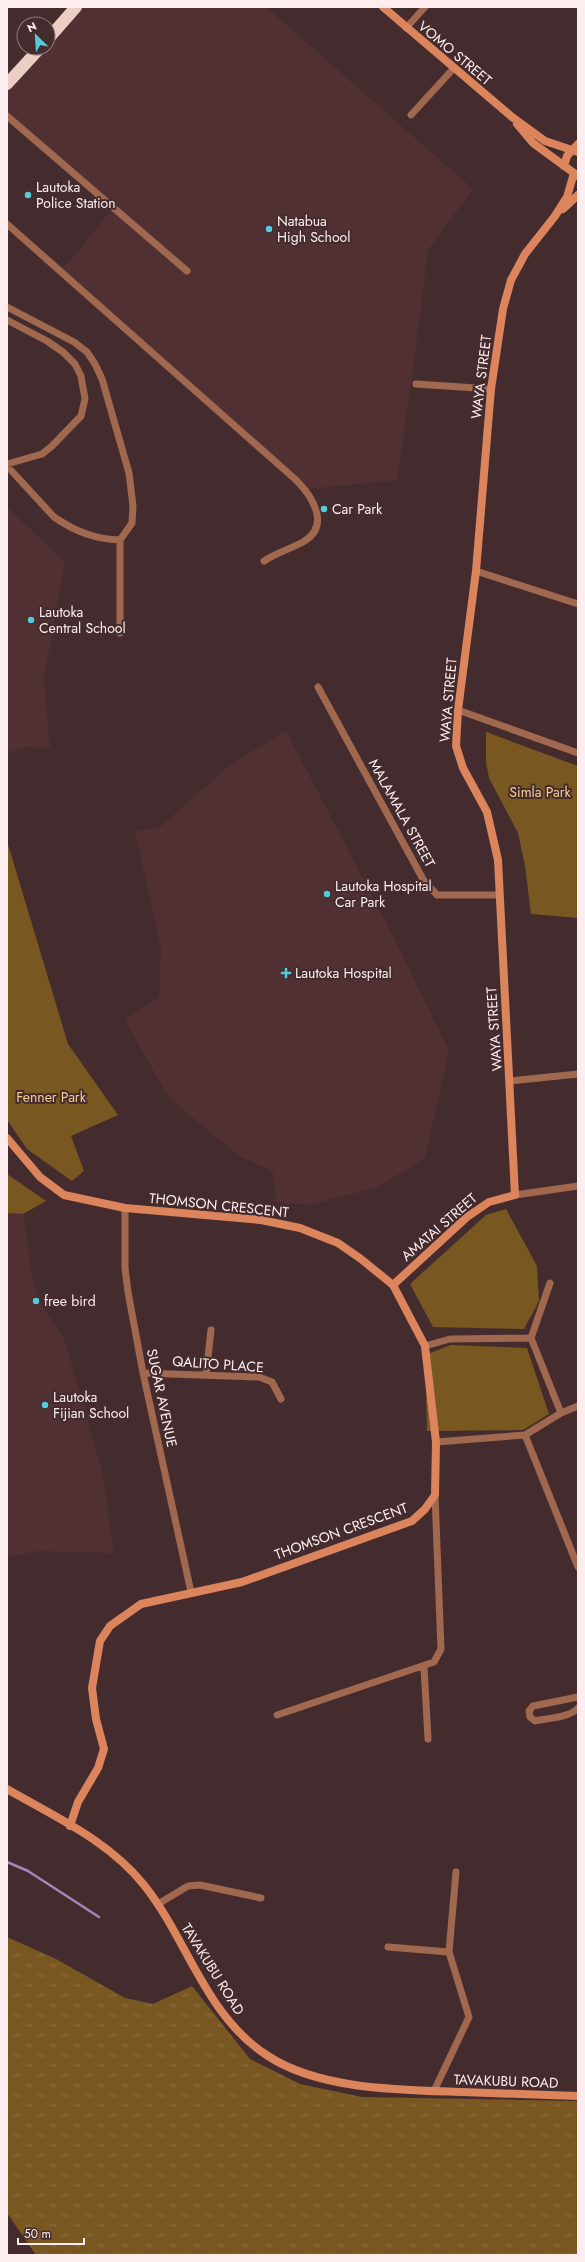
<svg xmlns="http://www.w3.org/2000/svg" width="585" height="2262" font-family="Jost,sans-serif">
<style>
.built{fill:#513034}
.grass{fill:url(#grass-tufts)}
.green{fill:#785721}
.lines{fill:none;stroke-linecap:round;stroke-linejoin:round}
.stream{stroke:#a685b9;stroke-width:2.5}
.street{stroke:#a0684f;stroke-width:7}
.secondary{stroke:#dc845c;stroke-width:8}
.highway{stroke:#eccfc3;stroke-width:12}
.poi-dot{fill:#54cade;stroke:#442c2e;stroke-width:1.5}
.labels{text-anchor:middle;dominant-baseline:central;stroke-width:4;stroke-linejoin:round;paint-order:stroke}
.street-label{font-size:14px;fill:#feedee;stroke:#442c2e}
.poi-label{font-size:14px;fill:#feedee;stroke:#442c2e;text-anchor:start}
.park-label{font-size:14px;fill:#f7ce91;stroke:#442c2e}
</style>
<defs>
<pattern id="grass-tufts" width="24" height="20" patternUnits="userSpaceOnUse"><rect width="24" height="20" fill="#785721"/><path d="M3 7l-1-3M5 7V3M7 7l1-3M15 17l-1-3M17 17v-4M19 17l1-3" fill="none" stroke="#8c6f42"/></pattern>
</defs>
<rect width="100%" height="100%" fill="#442c2e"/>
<!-- built -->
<path class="built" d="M 81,7 L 266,7 L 473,189 L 428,250 L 411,385 L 397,480 L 308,489 L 63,269 L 113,208 L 7,111 L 7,88 L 44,48 L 48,48 L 48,43 Z
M 7,507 L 65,562 L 44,678 L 50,748 L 26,747 L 7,753 Z
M 286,731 L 391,932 L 449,1051 L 425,1158 L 378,1187 L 309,1205 L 276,1202 L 273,1172 L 240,1156 L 182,1109 L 166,1093 L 125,1020 L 159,997 L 161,948 L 135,832 L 160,827 L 230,765 Z
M 7,1213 L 23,1214 L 33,1281 L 41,1304 L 64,1338 L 102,1471 L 114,1553 L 37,1551 L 7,1557 Z"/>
<!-- grass -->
<path class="grass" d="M 7,1937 L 56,1959 L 125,1998 L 153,2004 L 192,1986 L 250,2059 L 300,2084 L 362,2097 L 578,2101 L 578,2255 L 36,2255 L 7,2213 Z"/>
<!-- green -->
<path class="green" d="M 486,732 L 578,766 L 578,918 L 531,914 L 525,866 L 518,833 L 489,778 L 486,763 Z
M 7,841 L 68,1044 L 118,1115 L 71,1136 L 84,1171 L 72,1181 L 27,1149 L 7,1120 Z
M 7,1174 L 46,1201 L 23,1214 L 7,1213 Z
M 506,1209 L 537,1266 L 539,1301 L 524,1329 L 433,1327 L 410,1284 L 486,1215 Z
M 451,1345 L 527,1348 L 549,1414 L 523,1430 L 427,1431 L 425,1355 Z"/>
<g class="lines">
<!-- stream -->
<path class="stream" d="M 7,1862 L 28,1871 L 99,1917"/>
<!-- street -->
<path class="street" d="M 406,28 L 425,7
M 411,115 L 454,68
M 7,116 L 187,271
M 7,224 L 296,480 C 313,497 331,526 303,542 C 290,549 276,553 264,561
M 7,307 L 74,342 L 87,352 L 95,364 L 102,379 L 129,473 L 133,506 L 132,523 L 120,540 L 120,633
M 7,320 L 47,341 L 63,352 L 75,364 L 81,376 L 85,399 L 81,416 L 52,446 L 42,454 L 7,464
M 416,384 L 491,389
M 7,466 L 54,517 C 76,532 95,539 120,540
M 476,571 L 578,604
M 318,687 L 424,881 L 437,895 L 498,895
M 458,710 L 578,753
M 510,1081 L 578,1074
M 515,1195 L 578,1186
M 125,1208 L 125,1268 L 128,1292 L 143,1373 L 191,1592
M 531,1338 L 561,1413
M 531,1338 L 550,1283
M 425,1346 L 450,1339 L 531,1338
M 143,1373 L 259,1377 L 272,1382 L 281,1399
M 206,1375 L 211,1330
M 525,1435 L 578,1567
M 436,1442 L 525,1435 L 561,1413 L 578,1406
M 424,1667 L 428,1739
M 578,1697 L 533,1706 L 529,1711 L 530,1717 L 535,1721 C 548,1718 569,1718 578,1708
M 277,1715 L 434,1662 L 441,1649 L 435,1495
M 158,1904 L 188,1886 L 200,1885 L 261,1898
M 388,1947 L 449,1952
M 434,2091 L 469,2017 L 449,1952 L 456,1872"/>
<!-- secondary -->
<path class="secondary" d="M 383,7 L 512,117 L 545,141 L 578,152
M 517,124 L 533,143 L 578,176
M 564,166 L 567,156 L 578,144
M 563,209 L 578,195
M 7,1138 L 40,1177 L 64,1195 L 125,1208 L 261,1220 L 300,1228 L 338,1243 L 361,1259 L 393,1285 L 425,1346 L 436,1442 L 435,1495 L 425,1509 L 412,1521 L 242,1582 L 141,1604 L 110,1626 L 100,1641 L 92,1688 L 96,1719 L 104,1749 L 98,1768 L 78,1802 L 70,1826
M 393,1285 L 467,1217 L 489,1202 L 515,1195 L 498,860 L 487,812 L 463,768 L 456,746 L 458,710 L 476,571 L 491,389 L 503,309 L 511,280 L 525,254 L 555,216 L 567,197 L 574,173
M 7,1789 C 55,1817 108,1840 144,1885 C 188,1940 205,2016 268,2056 C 320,2090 402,2090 462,2092 C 501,2093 539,2095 578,2096"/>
<!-- highway -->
<path class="highway" d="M 48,39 L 76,7
M 7,84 L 40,48"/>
</g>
<!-- markers -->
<g class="poi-dot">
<circle cx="28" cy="195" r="4"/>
<circle cx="269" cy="229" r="4"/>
<circle cx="324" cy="509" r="4"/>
<circle cx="31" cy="620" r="4"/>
<circle cx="327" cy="894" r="4"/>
<path d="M284 967h4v4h4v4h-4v4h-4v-4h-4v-4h4z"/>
<circle cx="36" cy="1301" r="4"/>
<circle cx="45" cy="1405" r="4"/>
</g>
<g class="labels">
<!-- street labels -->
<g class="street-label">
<text transform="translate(455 53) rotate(40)">VOMO STREET</text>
<text transform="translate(481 377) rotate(-83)">WAYA STREET</text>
<text transform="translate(448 700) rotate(-85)">WAYA STREET</text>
<text transform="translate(402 813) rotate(61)">MALAMALA STREET</text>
<text transform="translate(494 1029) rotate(-94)">WAYA STREET</text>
<text transform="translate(219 1205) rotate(6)">THOMSON CRESCENT</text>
<text transform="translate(439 1227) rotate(-41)">AMATAI STREET</text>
<text transform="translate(218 1364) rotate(4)">QALITO PLACE</text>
<text transform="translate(162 1398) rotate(78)">SUGAR AVENUE</text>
<text transform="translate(341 1531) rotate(-20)">THOMSON CRESCENT</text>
<text transform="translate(213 1969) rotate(58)">TAVAKUBU ROAD</text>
<text transform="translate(506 2081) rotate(2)">TAVAKUBU ROAD</text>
</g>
<!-- poi labels -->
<g class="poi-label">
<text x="36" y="187">Lautoka<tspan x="36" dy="16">Police Station</tspan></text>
<text x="277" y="221">Natabua<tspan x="277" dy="16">High School</tspan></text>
<text x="332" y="509">Car Park</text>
<text x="39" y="612">Lautoka<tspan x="39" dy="16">Central School</tspan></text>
<text x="335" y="886">Lautoka Hospital<tspan x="335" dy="16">Car Park</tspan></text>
<text x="295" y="973">Lautoka Hospital</text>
<text x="44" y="1301">free bird</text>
<text x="53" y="1397">Lautoka<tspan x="53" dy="16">Fijian School</tspan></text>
</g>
<!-- park labels -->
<g class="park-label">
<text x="540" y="792">Simla Park</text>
<text x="51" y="1097">Fenner Park</text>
</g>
</g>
<!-- border -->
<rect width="585" height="2262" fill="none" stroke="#feedee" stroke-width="16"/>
<!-- north arrow -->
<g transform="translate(36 36) rotate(335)"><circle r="19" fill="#442c2e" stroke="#8e797b"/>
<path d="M0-3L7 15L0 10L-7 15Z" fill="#54cade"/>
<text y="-6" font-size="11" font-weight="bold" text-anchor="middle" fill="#feedee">N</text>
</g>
<!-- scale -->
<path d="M18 2238v6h66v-6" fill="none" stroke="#feedee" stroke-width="2"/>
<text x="24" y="2238" font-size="12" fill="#feedee" stroke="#442c2e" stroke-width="3" paint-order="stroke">50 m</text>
</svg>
